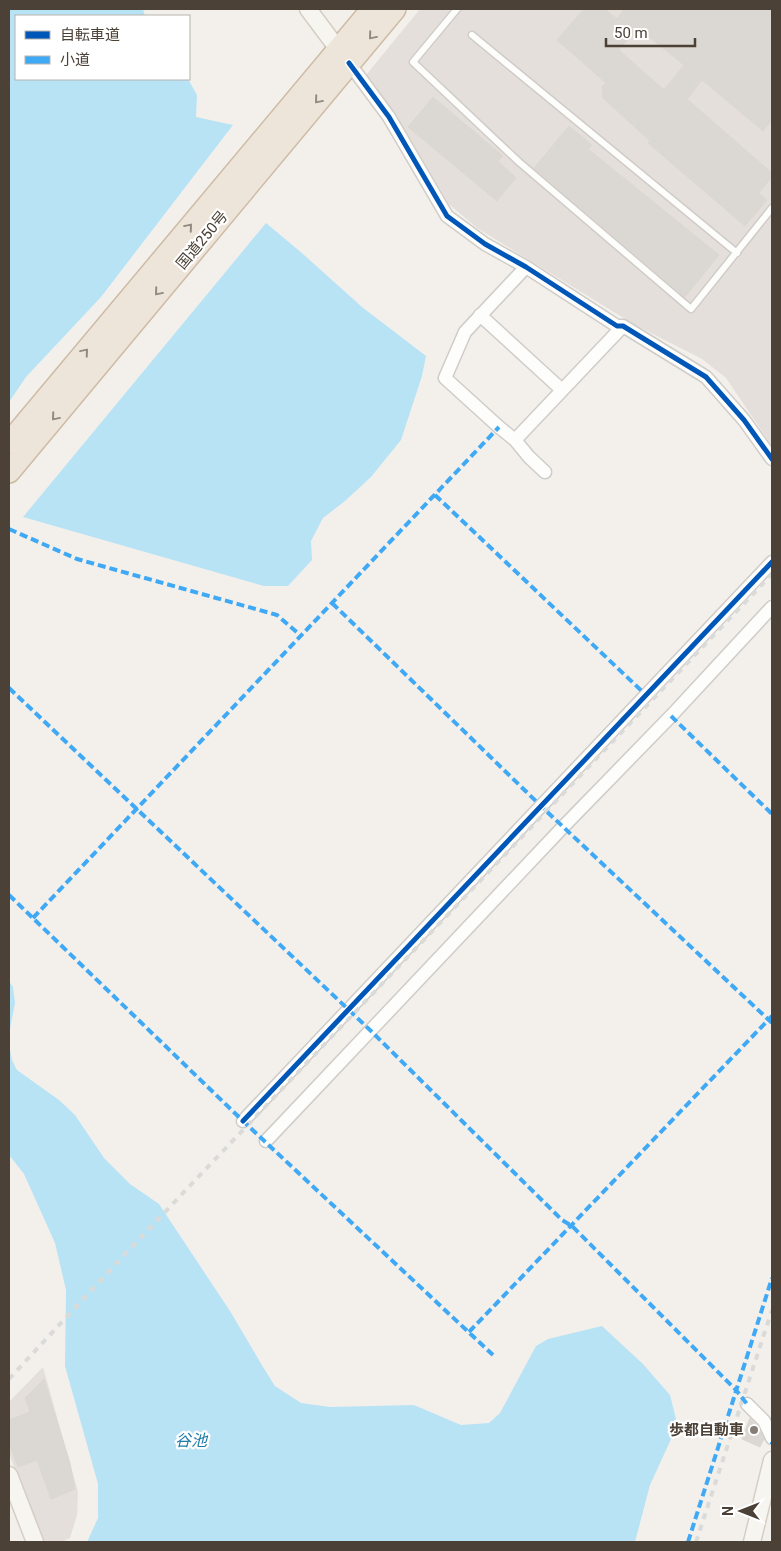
<svg xmlns="http://www.w3.org/2000/svg" width="781" height="1551" font-family="Roboto,'Noto Sans JP',sans-serif">
<style>
.industrial{fill:#e4dfda}
.water{fill:#b8e3f5}
.building{fill:#dbd7d2;stroke:#dcd7d1;fill-rule:evenodd}
.lines{fill:none;stroke-linecap:round;stroke-linejoin:round}
.lane-casing{stroke:#d0ccc8;stroke-width:9}
.street-casing{stroke:#d0ccc8;stroke-width:15}
.secondary-casing{stroke:#d5cec4;stroke-width:19}
.highway-casing{stroke:#cebba4;stroke-width:24}
.lane{stroke:#fdfdfc;stroke-width:6}
.street{stroke:#fdfdfc;stroke-width:12}
.secondary{stroke:#f7f5f0;stroke-width:16}
.highway{stroke:#ede5da;stroke-width:21}
.rail{stroke:#dadad9;stroke-width:4;stroke-dasharray:6 6;stroke-linecap:butt}
.quiet{stroke:#3fa9f5;stroke-width:4;stroke-dasharray:8 4;stroke-linecap:butt}
.cycleway-casing{stroke:#fff;stroke-width:8}
.cycleway{stroke:#0057b8;stroke-width:5}
.oneway{stroke:#948b80}
.poi-dot{fill:#867e76;stroke:#fff;stroke-width:2}
.labels{text-anchor:middle;dominant-baseline:central;stroke-width:4.5;stroke-linejoin:round;paint-order:stroke}
.street-label{font-size:15px;fill:#4b4136;stroke:#fff}
.poi-label{font-size:15px;font-weight:bold;fill:#4b4136;stroke:#fff;text-anchor:end}
.water-label{font-size:16px;font-style:italic;fill:#1f7caa;stroke:#fff}
</style>
<rect width="100%" height="100%" fill="#f3f0ec"/>
<!-- industrial -->
<path class="industrial" d="M 420,9 L 772,9 L 772,446 L 726,378 L 702,359 L 635,325 L 477,228 L 449,204 L 405,130 L 366,75 Z
M 43,1367 L 78,1492 L 77,1515 L 70,1538 L 62,1542 L 42,1542 L 9,1453 L 9,1402 Z"/>
<!-- water -->
<path class="water" d="M 9,9 L 143,9 L 145,16 L 16,16 L 16,79 L 188,79 L 197,95 L 196,117 L 233,125 L 101,297 L 26,377 L 9,402 Z
M 266,223 L 303,254 L 362,307 L 426,356 L 422,376 L 401,440 L 371,477 L 345,501 L 323,518 L 311,541 L 312,560 L 288,586 L 264,586 L 23,517 Z
M 9,981 L 13,987 L 15,1003 L 10,1029 L 10,1050 L 12,1060 L 17,1070 L 59,1100 L 75,1115 L 104,1158 L 130,1184 L 159,1204 L 230,1311 L 263,1367 L 275,1386 L 301,1403 L 330,1407 L 414,1405 L 461,1425 L 489,1423 L 500,1413 L 536,1346 L 548,1339 L 602,1326 L 643,1364 L 670,1395 L 676,1419 L 672,1437 L 650,1485 L 635,1542 L 87,1542 L 98,1518 L 98,1484 L 65,1366 L 66,1290 L 55,1243 L 24,1174 L 9,1155 Z"/>
<!-- building -->
<path class="building" d="M 584,9 L 605,9 L 617,19 L 624,9 L 772,9 L 772,120 L 763,131 L 702,80 L 687,99 L 772,173 L 772,177 L 759,193 L 767,200 L 745,226 L 648,143 L 650,141 L 603,98 L 602,87 L 606,83 L 557,40 ZM 638,28 L 684,65 L 664,90 L 619,50 Z
M 433,97 L 503,156 L 498,161 L 516,178 L 497,201 L 408,127 Z
M 569,126 L 592,145 L 588,149 L 719,255 L 685,297 L 534,168 Z
M 44,1379 L 70,1463 L 75,1489 L 51,1499 L 37,1460 L 18,1467 L 9,1443 L 9,1420 L 30,1412 L 25,1398 Z
M 750,1418 L 757,1426 L 764,1439 L 760,1447 L 742,1439 Z"/>
<g class="lines">
<defs>
<path id="lane" d="M 457,9 L 413,62 L 519,162 L 691,309 L 772,208
M 472,35 L 737,253"/>
<path id="street" d="M 349,63 L 389,117 L 447,216 L 485,244 L 526,267 L 617,326 L 623,326 L 706,377 L 744,420 L 772,459
M 526,267 L 465,332 L 445,378 L 499,427 L 515,440 L 623,326
M 480,315 L 562,390
M 515,440 L 529,457 L 545,472
M 243,1121 L 772,562
M 266,1141 L 563,827 L 671,716 L 772,607
M 747,1404 L 764,1421 L 772,1438"/>
<path id="secondary" d="M 308,9 L 344,57
M 9,1475 L 35,1542
M 752,1542 L 772,1460"/>
<path id="highway" d="M 9,443 L 372,9
M 9,472 L 395,9"/>
</defs>
<!-- lane casing -->
<use href="#lane" class="lane-casing"/>
<!-- street casing -->
<use href="#street" class="street-casing"/>
<!-- secondary casing -->
<use href="#secondary" class="secondary-casing"/>
<!-- highway casing -->
<use href="#highway" class="highway-casing"/>
<!-- lane -->
<use href="#lane" class="lane"/>
<!-- street -->
<use href="#street" class="street"/>
<!-- secondary -->
<use href="#secondary" class="secondary"/>
<!-- highway -->
<use href="#highway" class="highway"/>
<!-- rail -->
<path class="rail" d="M 9,1379 L 125,1254 L 772,574
M 696,1542 L 772,1310"/>
<!-- quiet -->
<path class="quiet" d="M 435,495 L 647,696
M 9,529 L 77,559 L 277,615 L 300,635
M 332,603 L 542,807 L 772,1023
M 9,688 L 371,1031 L 562,1220 L 572,1226 L 736,1390 L 747,1404
M 671,716 L 772,814
M 9,895 L 243,1121 L 493,1355
M 33,918 L 499,427
M 469,1332 L 772,1016
M 772,1444 L 772,1442
M 688,1542 L 772,1278"/>
<defs>
<path id="cycleway" d="M 349,63 L 389,117 L 447,216 L 485,244 L 526,267 L 617,326 L 623,326 L 706,377 L 744,420 L 772,459
M 243,1121 L 772,562"/>
</defs>
<!-- cycleway casing -->
<use href="#cycleway" class="cycleway-casing"/>
<!-- cycleway -->
<use href="#cycleway" class="cycleway"/>
</g>
<!-- one-way arrows -->
<defs><path id="oneway-chevron" d="M-2-3.5L2.5 0L-2 3.5" fill="none" stroke-width="1.6" stroke-linecap="round" stroke-linejoin="round" transform="scale(1.25)"/></defs>
<g class="oneway">
<use href="#oneway-chevron" transform="translate(372 36) rotate(130)"/>
<use href="#oneway-chevron" transform="translate(318 100) rotate(130)"/>
<use href="#oneway-chevron" transform="translate(189 227) rotate(-50)"/>
<use href="#oneway-chevron" transform="translate(158 292) rotate(130)"/>
<use href="#oneway-chevron" transform="translate(85 352) rotate(-50)"/>
<use href="#oneway-chevron" transform="translate(55 417) rotate(130)"/>
</g>
<!-- markers -->
<circle class="poi-dot" cx="754" cy="1430" r="5"/>
<g class="labels">
<!-- street labels -->
<g class="street-label">
<text transform="translate(202 240) rotate(-50)">国道250号</text>
</g>
<!-- poi labels -->
<g class="poi-label">
<text x="744" y="1430">歩都自動車</text>
</g>
<!-- water labels -->
<g class="water-label">
<text x="191" y="1440">谷池</text>
</g>
</g>
<!-- border -->
<rect width="781" height="1551" fill="none" stroke="#4b4136" stroke-width="20"/>
<!-- legend -->
<rect x="15" y="15" width="175" height="65" fill="#ffffff" stroke="#b7b3af"/>
<rect x="25" y="31" width="25" height="8" fill="#0057b8" stroke="#b7b3af"/>
<text x="60" y="40" font-size="15" fill="#4b4136">自転車道</text>
<rect x="25" y="56" width="25" height="8" fill="#3fa9f5" stroke="#b7b3af"/>
<text x="60" y="65" font-size="15" fill="#4b4136">小道</text>
<!-- north arrow -->
<g transform="translate(741 1511) rotate(270)" stroke="#ffffff" stroke-width="4" paint-order="stroke">
<path d="M0-4L9 19L0 12L-9 19Z" fill="#4b4136"/>
<text y="-8" font-size="14" font-weight="bold" text-anchor="middle" fill="#4b4136">N</text>
</g>
<!-- scale -->
<path d="M606 38v8h89v-8" fill="none" stroke="#4b4136" stroke-width="2.5"/>
<text x="614" y="38" font-size="15" fill="#4b4136" stroke="#ffffff" stroke-width="4" paint-order="stroke">50 m</text>
</svg>
